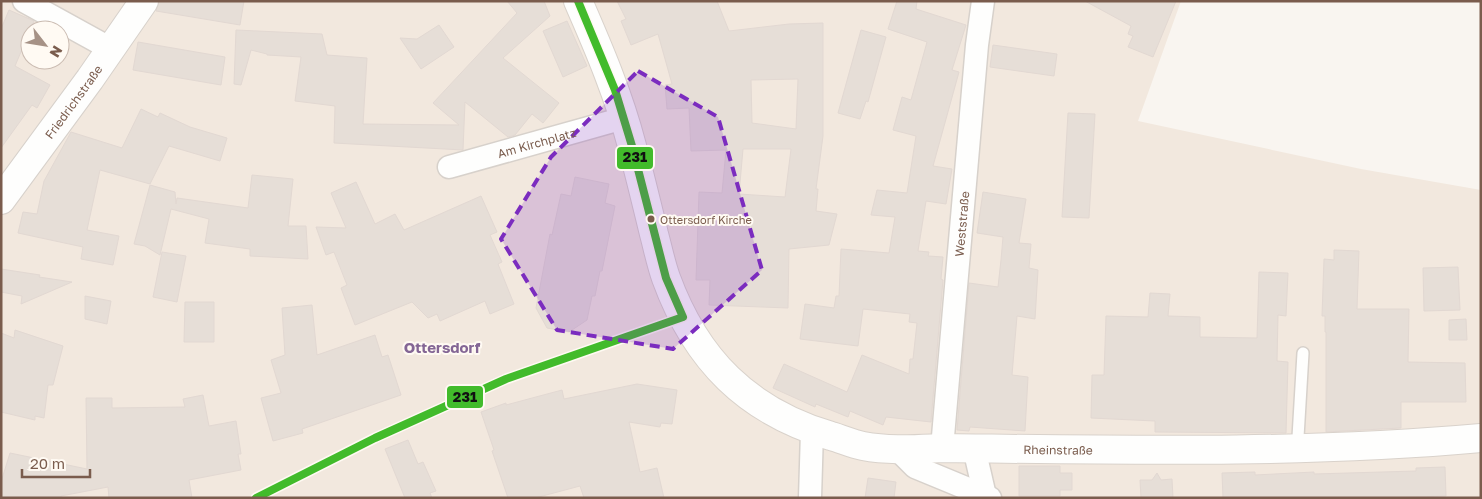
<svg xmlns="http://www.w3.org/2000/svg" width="1482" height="499" font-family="'Golos Text',sans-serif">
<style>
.residential{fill:#f2e8de;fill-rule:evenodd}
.building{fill:#e6ded7;stroke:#e2d8d2;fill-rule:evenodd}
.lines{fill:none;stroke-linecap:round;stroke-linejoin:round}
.service-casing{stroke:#d7d1cb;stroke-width:14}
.minor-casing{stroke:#d7d1cb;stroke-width:25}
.tertiary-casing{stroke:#d7d1cb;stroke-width:30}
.secondary-casing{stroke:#d9d2cb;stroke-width:30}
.service{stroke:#fefefd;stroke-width:11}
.minor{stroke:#fefefd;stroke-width:22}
.tertiary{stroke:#fefefd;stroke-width:28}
.secondary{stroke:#fefefd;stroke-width:28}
.bus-1-casing{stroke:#fffaf3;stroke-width:11}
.bus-1{stroke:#42bb2b;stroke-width:8}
.marked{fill:#7b2cbf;fill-opacity:0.2;stroke:#7b2cbf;stroke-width:4;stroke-dasharray:10 6;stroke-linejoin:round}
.bus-dot{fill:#7a5c4d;stroke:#fffaf3;stroke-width:2}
.labels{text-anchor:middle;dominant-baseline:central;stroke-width:4;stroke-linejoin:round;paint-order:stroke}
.bus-label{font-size:11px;fill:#7a5c4d;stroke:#fffaf3;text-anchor:start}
.street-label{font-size:12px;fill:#7a5c4d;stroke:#fffaf3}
.quarter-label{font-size:15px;font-weight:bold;fill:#846695;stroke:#fffaf3}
.line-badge{stroke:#fffaf3;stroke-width:2}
.pale-badge-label{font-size:14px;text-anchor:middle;font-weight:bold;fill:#111}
</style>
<rect width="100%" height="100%" fill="#f9f5f0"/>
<!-- residential -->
<path class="residential" d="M 1,1 L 1181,1 L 1138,121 L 1361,169 L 1481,190 L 1481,498 L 1,498 ZM 30,30 L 60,30 L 60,60 L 30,60 Z"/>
<!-- building -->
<path class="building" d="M 159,1 L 244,1 L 240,25 L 156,11 Z
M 507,1 L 544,1 L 550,16 L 503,58 L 559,103 L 543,123 L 532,114 L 515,135 L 508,137 L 465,102 L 463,150 L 334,143 L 335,106 L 295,101 L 301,57 L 267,55 L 267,54 L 251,50 L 241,85 L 234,84 L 236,30 L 322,34 L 327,55 L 367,58 L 363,124 L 459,125 L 433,103 L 517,13 Z
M 617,1 L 717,1 L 729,31 L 789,24 L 823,23 L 823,136 L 816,189 L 818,189 L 816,211 L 837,214 L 829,245 L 789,249 L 788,308 L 709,305 L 710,280 L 696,280 L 699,192 L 722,193 L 726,150 L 691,151 L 689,108 L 667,109 L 665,85 L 672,84 L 658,34 L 631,45 L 621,21 L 626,19 ZM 798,79 L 796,129 L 752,123 L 751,80 ZM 743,149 L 791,149 L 785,197 L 739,194 Z
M 897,1 L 917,1 L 916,9 L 966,25 L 952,70 L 959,72 L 933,166 L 952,169 L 946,204 L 926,201 L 918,251 L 929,252 L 928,256 L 943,257 L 941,279 L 943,280 L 931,422 L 886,417 L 883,425 L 850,411 L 848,417 L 816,404 L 815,407 L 773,388 L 784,364 L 847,392 L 862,355 L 909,374 L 910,359 L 913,359 L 917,323 L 909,322 L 910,314 L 863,309 L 858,346 L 800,339 L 805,304 L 834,308 L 836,296 L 839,296 L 841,249 L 889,253 L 895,217 L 871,215 L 877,190 L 907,193 L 916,136 L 893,130 L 902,97 L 911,100 L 927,42 L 888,29 Z
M 1085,1 L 1176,1 L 1153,57 L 1128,47 L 1133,36 L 1128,34 L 1131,26 Z
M 9,10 L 34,21 L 15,66 L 50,85 L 37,108 L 32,105 L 1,148 L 1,29 Z
M 567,21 L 587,66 L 563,77 L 543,31 Z
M 439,25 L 454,47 L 421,69 L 400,38 L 417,39 Z
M 861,30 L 886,37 L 868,102 L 866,101 L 860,119 L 838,113 Z
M 138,42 L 225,57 L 221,85 L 133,70 Z
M 993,45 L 1057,54 L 1054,76 L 990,67 Z
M 141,109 L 158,117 L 160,113 L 190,127 L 227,138 L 220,161 L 169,146 L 150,184 L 100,170 L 87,230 L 119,236 L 113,265 L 81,259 L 83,247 L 18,233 L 23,212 L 37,214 L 44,181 L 71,132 L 122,148 Z
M 1068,113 L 1095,114 L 1089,218 L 1062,217 Z
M 252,175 L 293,179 L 288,226 L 306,226 L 308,259 L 250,256 L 250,249 L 205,243 L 209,219 L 171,209 L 160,255 L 145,246 L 134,244 L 150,185 L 175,192 L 176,204 L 177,198 L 248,208 Z
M 575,177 L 609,184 L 605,203 L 615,206 L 602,271 L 600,271 L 595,296 L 592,296 L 587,320 L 569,332 L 547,328 L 536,308 L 550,234 L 552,235 L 561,194 L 571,196 Z
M 356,182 L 375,224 L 395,214 L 404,230 L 481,196 L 497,232 L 490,235 L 502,262 L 498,264 L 514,304 L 490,314 L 485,301 L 440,321 L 437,314 L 428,318 L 412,302 L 355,325 L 341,288 L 347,285 L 334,252 L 326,255 L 316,227 L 346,228 L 331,193 Z
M 983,192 L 1026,199 L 1019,243 L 1031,244 L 1029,268 L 1038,270 L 1035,319 L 1017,316 L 1012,375 L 1028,377 L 1025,431 L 970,427 L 969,431 L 957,430 L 969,283 L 998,287 L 1001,260 L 1003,237 L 977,233 Z
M 1334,250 L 1359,251 L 1357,309 L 1409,309 L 1408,362 L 1465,363 L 1466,402 L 1401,402 L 1401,428 L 1326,432 L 1326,332 L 1325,332 L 1325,316 L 1322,316 L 1324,259 L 1334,260 Z
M 162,252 L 186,256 L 177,302 L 153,297 Z
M 1458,267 L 1460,310 L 1424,311 L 1423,268 Z
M 1,269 L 40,275 L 39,277 L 72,282 L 21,304 L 22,296 L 1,292 Z
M 1259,272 L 1288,273 L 1286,316 L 1278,315 L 1277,361 L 1288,362 L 1286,433 L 1155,432 L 1155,421 L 1091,418 L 1092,375 L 1104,375 L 1106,316 L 1148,317 L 1150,293 L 1170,294 L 1168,316 L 1200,317 L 1200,337 L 1257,338 Z
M 85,296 L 111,301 L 107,324 L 85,319 Z
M 185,302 L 214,302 L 214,342 L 184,342 Z
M 312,305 L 317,355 L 375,335 L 382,357 L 388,355 L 401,395 L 302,429 L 303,433 L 273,441 L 261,398 L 281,393 L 271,360 L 285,355 L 282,308 Z
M 1466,319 L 1467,340 L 1449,340 L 1449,320 Z
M 15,330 L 63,346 L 53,385 L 48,385 L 44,418 L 35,416 L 35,420 L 1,412 L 1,333 L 14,338 Z
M 637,384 L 677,390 L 672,424 L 661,423 L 660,427 L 629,422 L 640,472 L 657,468 L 664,498 L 584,498 L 580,486 L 535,498 L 508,498 L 492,451 L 494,450 L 481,412 L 506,403 L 506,405 L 562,390 L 564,399 Z
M 203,395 L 209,426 L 236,421 L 241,454 L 238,454 L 241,470 L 189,480 L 192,498 L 109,498 L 108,487 L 61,496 L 61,498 L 1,498 L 1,482 L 10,453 L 87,469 L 86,398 L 112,398 L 112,408 L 185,407 L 183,399 Z
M 408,440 L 418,464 L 423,462 L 436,491 L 430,493 L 432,498 L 405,498 L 385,449 Z
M 1019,466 L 1060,466 L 1060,473 L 1072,473 L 1072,490 L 1060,490 L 1060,496 L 1019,496 Z
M 1445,467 L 1446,496 L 1386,498 L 1223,498 L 1222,473 L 1255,472 L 1255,475 L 1314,472 L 1314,474 L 1416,471 L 1416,468 Z
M 1157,473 L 1161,480 L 1172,479 L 1173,498 L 1141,498 L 1140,480 L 1152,480 Z
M 868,478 L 896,482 L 894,498 L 865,498 Z"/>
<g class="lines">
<defs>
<path id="service" d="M 1301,448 L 1298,437 L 1303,353"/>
<g id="minor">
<path d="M 24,1 L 111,49"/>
<path id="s1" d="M 449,167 L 624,118"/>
<path id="s2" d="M 942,448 L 977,45 L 983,1"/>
<path d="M 974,448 L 985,496"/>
<path d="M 897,449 L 915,467 L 990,498"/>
<path d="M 810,498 L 812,431"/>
</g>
<g id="tertiary">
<path id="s3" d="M 1,200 L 90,79 L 144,1"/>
</g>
<g id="secondary">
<path id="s4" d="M 578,1 C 599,49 619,96 632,146 C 640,176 647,205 654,234 C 658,249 661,264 666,278 C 696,360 747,411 831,436 C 842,439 852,444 863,446 C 889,451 916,449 942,448 C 1122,450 1302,454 1481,438"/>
</g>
</defs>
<!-- service casing -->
<use href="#service" class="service-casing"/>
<!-- minor casing -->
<use href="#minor" class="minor-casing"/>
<!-- tertiary casing -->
<use href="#tertiary" class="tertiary-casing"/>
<!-- secondary casing -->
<use href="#secondary" class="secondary-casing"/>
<!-- service -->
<use href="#service" class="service"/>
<!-- minor -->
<use href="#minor" class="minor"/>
<!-- tertiary -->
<use href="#tertiary" class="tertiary"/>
<!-- secondary -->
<use href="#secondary" class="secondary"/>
<defs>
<path id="bus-1" d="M 578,1 L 615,90 L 632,146 L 666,278 L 683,317
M 256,498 L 375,438 L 506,379 L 683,317"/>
</defs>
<!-- bus-1 casing -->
<use href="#bus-1" class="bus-1-casing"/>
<!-- bus-1 -->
<use href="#bus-1" class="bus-1"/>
</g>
<!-- marked area -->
<path class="marked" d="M 638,71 L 718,117 L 762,270 L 673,349 L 557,330 L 501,239 L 551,157 Z"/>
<!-- markers -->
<circle class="bus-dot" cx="651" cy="219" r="4.5"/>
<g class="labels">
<!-- bus labels -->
<g class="bus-label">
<text x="660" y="219">Ottersdorf Kirche</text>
</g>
<!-- street labels -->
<g class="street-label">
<text stroke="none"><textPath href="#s3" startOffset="122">Friedrichstraße</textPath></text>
<text stroke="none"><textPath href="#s1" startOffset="91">Am Kirchplatz</textPath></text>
<text stroke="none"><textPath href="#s2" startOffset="225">Weststraße</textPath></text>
<text stroke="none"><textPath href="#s4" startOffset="758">Rheinstraße</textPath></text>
</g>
<!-- quarter labels -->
<g class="quarter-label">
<text x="442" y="347">Ottersdorf</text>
</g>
</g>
<g class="line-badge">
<rect x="616" y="146" width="38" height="24" rx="5" fill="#42bb2b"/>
<rect x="446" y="385" width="38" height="24" rx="5" fill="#42bb2b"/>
</g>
<g class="pale-badge-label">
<text x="635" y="162">231</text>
<text x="465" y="402">231</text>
</g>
<!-- border -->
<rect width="1482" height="499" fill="none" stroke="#7a5c4d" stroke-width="5"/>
<!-- north arrow -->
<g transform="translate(45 45) rotate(121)"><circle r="24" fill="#fffaf3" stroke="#cabbb1"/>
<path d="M0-4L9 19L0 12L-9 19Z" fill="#a69286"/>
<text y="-8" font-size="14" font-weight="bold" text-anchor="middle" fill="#7a5c4d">N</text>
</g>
<!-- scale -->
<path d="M22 469v8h68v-8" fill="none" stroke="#7a5c4d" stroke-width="2.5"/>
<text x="30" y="469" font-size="15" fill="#7a5c4d" stroke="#fffaf3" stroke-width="4" paint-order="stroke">20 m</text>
</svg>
